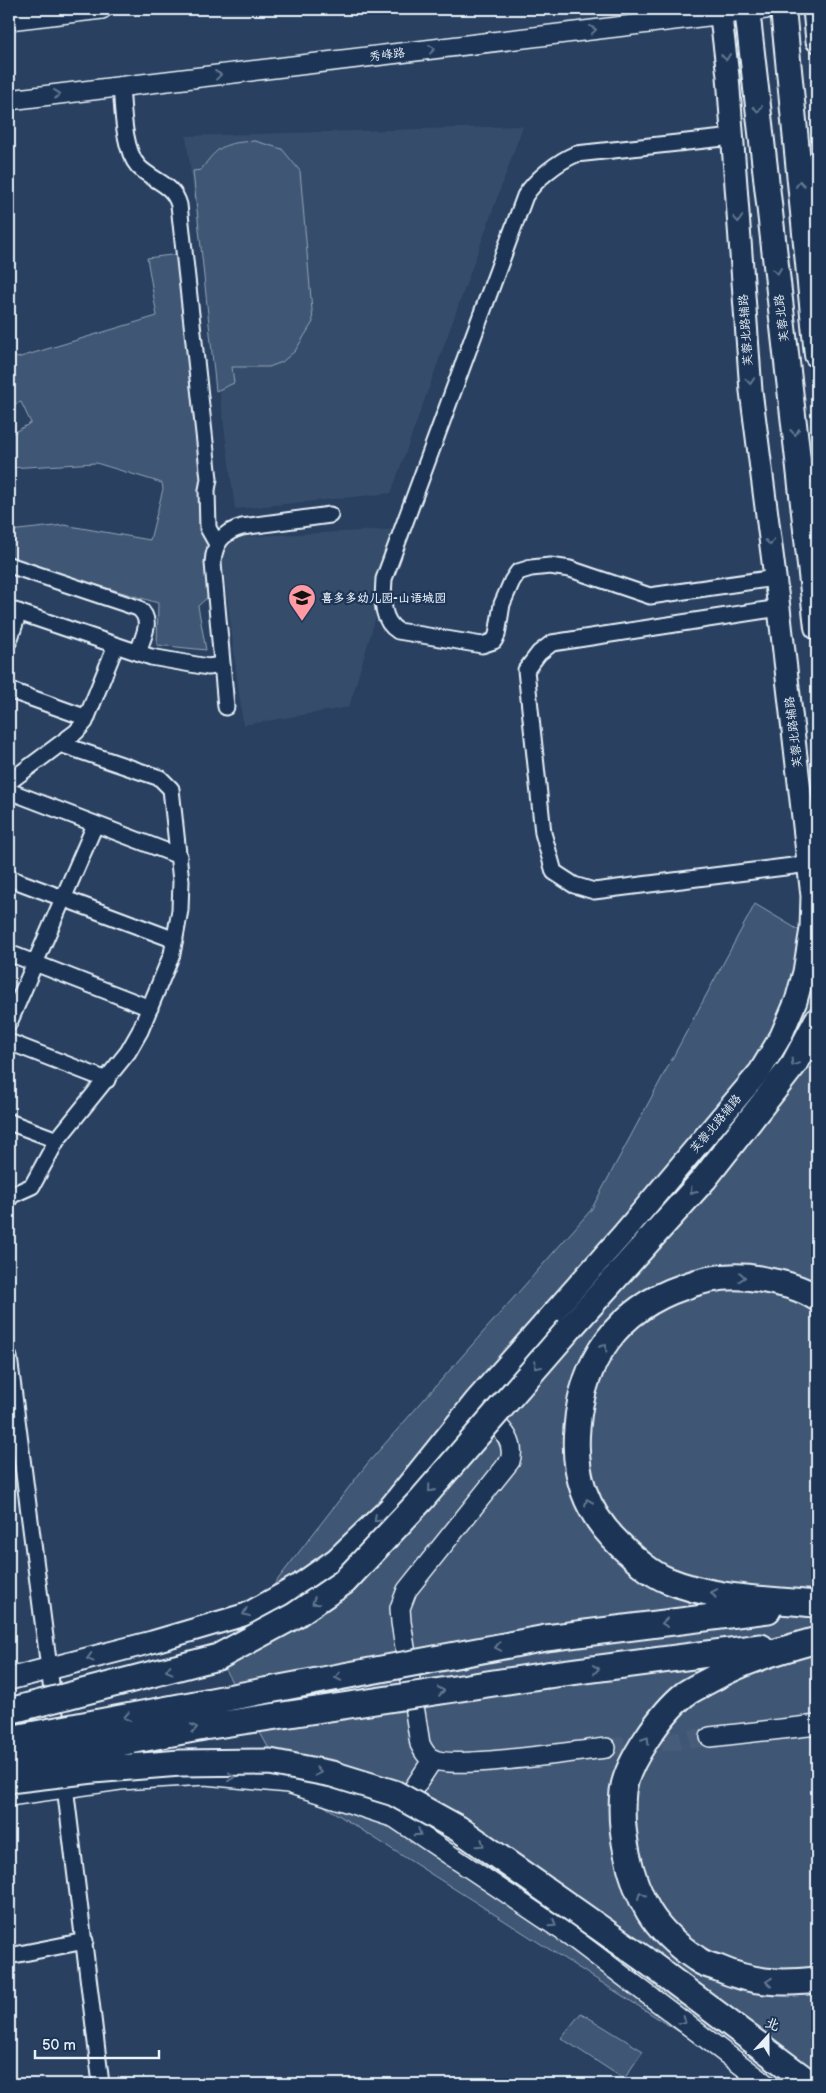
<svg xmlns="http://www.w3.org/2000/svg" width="826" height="2093" font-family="'Balsamiq Sans','LXGW WenKai TC',sans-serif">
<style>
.built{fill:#364d6b}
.green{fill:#415774;stroke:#94a4b6}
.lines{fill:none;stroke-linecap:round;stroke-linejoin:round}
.tertiary-tunnel{stroke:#465b78;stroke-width:19;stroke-dasharray:19 9;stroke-linecap:butt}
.minor-casing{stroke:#e8f1f8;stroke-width:19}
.tertiary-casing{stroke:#e8f1f8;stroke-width:22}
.secondary-casing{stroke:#e8f1f8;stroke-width:25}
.primary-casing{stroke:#e8f1f8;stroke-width:28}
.trunk-casing{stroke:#e8f1f8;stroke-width:29}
.minor{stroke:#1d3557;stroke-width:15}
.tertiary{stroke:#1d3557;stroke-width:19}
.secondary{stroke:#1d3557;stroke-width:21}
.primary{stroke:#1d3557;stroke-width:24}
.trunk{stroke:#1d3557;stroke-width:25}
.trunk-bridge-casing{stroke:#e8f1f8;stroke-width:29;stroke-linecap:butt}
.trunk-bridge{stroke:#1d3557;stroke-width:25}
.oneway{stroke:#64778f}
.labels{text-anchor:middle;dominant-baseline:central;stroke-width:4.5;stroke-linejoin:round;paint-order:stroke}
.street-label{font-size:12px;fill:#e8f1f8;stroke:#1d3557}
.poi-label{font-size:12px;font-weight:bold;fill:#e8f1f8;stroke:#1d3557;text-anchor:start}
</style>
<rect width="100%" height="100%" fill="#294061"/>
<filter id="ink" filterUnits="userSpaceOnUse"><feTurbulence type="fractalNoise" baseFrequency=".02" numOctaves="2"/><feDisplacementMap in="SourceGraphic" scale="10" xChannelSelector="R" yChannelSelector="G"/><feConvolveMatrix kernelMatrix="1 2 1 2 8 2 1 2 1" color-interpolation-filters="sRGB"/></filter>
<g filter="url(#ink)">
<!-- built -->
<path class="built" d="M 523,126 L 391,493 L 235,509 L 186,136 Z
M 402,529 L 349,707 L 243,725 L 220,538 Z"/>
<!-- green -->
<path class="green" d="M 255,141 L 282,149 L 300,171 L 313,322 L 295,351 L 282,362 L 269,367 L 232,367 L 234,383 L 216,391 L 193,171 L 201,170 C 218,145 225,143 255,141 Z
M 179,254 L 210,537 L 210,595 L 198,606 L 206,650 L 157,645 L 158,603 L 9,559 L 9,531 L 64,525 L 150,540 L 163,489 L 162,483 L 96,463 L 9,468 L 9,435 L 31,423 L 21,402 L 9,406 L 9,351 L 17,358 L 157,316 L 147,258 Z
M 755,904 L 817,941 L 817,2084 L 761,2084 L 288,1783 L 218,1657 L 367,1464 L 591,1210 Z
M 581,2013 L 643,2051 L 624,2079 L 561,2038 Z"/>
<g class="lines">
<!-- tertiary-tunnel -->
<path class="tertiary-tunnel" d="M 606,1748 L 710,1737"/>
<defs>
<path id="minor" d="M 121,86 C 123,108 123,149 138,166 C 152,181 173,183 179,205 L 209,479 L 207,490 L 208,528 L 217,544
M 733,137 L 576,154 C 557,162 536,179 525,196 L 384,579 C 383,598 380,620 398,631 L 482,645 L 494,641 L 497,635 L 502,604 L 512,581 L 518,572 L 531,568 L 550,566 L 570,569 L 650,596 L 775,578
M 9,565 L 138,608 C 154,620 143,636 138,652
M 779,608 L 552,643 L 539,653 L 526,670 L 543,833 L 554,872 L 574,885 L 594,891 L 809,864
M 9,609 L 151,657 L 208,667 L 222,665
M 9,641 L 19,612
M 9,690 L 87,718
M 226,707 L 213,563 C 214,543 223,532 242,527 L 330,515
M 9,782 L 76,732 L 85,722 L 116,645
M 9,791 L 179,856
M 9,878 L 175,940
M 9,953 L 150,1008
M 9,1023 L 95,825
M 9,1042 L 107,1080
M 9,1122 L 57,1140
M 9,1199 L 12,1195 L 32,1186 L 57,1140 L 128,1052 L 140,1031 L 172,954 L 180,910 L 181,881 L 171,789 L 160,778 L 60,744
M 9,1357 L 58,1738
M 64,1778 L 101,2084
M 9,1956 L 85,1941"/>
<path id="tertiary" d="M 9,20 L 102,9
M 9,100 L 766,9
M 483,1410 C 497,1425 517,1439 510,1461 L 407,1590 L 400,1608 L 401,1622 L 420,1744 C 423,1750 426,1756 432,1759 C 453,1770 576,1751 606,1748
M 710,1737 L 817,1725
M 9,1796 L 120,1780 L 205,1775 L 288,1783 L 395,1818 L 569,1935 L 766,2084
M 399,1811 L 433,1759"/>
<path id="secondary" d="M 814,9 L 817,41
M 9,1679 L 152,1642 L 247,1614 L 299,1585 L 336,1559 L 389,1508 L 475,1401 L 622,1235 L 760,1071 L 781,1036 L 796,1001 L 804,972 L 811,929 L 812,896 L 779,608 L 751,391 L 728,76 L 720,9"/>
<path id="primary" d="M 747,9 L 817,627
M 783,9 L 817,355"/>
<path id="trunk" d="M 569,1329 L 704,1179 L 794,1064 L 817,1021
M 815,1604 C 766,1599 713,1599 667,1580 C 648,1572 633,1557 619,1544 C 585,1511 573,1474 577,1428 C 582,1360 618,1309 683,1287 C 709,1277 733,1274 760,1279 C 781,1283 800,1287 817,1298
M 546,1638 L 768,1610
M 817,1640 C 777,1651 745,1660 708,1681 C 701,1685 692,1689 685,1694 C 662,1712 627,1762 623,1791 C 619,1829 629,1879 649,1912 C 660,1930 679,1947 697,1959 C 703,1964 711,1966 718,1968 C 752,1983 780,1984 817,1980
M 547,1675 L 761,1647
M 644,1959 L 811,2084"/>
</defs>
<!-- minor casing -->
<use href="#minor" class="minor-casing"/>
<!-- tertiary casing -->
<use href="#tertiary" class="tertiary-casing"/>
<!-- secondary casing -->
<use href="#secondary" class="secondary-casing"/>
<!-- primary casing -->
<use href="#primary" class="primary-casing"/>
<!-- trunk casing -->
<use href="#trunk" class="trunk-casing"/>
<!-- minor -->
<use href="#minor" class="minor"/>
<!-- tertiary -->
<use href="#tertiary" class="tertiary"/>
<!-- secondary -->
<use href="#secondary" class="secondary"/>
<!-- primary -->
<use href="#primary" class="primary"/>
<!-- trunk -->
<use href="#trunk" class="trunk"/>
<defs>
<path id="trunk-bridge" d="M 9,1711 L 218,1657 L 294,1616 L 344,1582 L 421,1500 L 569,1329
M 9,1739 L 546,1638
M 9,1764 L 204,1727 L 547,1675
M 9,1780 L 93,1770 L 180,1763 L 270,1762 L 332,1774 L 394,1793 L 459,1829 L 644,1959"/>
</defs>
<!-- trunk-bridge casing -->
<use href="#trunk-bridge" class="trunk-bridge-casing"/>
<!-- trunk-bridge -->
<use href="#trunk-bridge" class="trunk-bridge"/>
</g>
<!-- one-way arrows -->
<defs><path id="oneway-chevron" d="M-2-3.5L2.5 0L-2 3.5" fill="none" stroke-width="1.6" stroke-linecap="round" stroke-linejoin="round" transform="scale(1.25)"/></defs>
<g class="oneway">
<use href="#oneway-chevron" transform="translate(593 30) rotate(-7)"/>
<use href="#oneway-chevron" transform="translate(432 49) rotate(-7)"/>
<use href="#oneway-chevron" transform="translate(726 57) rotate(83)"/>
<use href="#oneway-chevron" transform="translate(218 75) rotate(-7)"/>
<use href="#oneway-chevron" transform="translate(57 94) rotate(-7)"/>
<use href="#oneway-chevron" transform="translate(758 109) rotate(83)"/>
<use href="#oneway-chevron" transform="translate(800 184) rotate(-96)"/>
<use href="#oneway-chevron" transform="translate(738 219) rotate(86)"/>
<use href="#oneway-chevron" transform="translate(777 271) rotate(83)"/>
<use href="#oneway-chevron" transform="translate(750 381) rotate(86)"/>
<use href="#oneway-chevron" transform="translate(795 432) rotate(83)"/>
<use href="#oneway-chevron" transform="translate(770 542) rotate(83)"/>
<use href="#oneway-chevron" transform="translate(794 1063) rotate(123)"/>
<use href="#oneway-chevron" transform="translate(693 1191) rotate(132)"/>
<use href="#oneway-chevron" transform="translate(742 1277) rotate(4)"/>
<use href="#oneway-chevron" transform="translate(604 1347) rotate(-57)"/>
<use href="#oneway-chevron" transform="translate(537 1366) rotate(131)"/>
<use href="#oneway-chevron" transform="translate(431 1489) rotate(131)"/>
<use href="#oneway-chevron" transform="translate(588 1502) rotate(-112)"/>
<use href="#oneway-chevron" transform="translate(377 1519) rotate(136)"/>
<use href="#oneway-chevron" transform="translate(714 1593) rotate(-169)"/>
<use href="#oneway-chevron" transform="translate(315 1602) rotate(146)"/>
<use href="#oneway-chevron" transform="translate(246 1613) rotate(158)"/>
<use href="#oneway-chevron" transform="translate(665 1623) rotate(173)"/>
<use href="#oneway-chevron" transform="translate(498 1647) rotate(169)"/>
<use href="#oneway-chevron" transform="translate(90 1658) rotate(165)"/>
<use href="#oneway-chevron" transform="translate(596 1669) rotate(-8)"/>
<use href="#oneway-chevron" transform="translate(169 1670) rotate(165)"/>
<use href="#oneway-chevron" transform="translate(338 1677) rotate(169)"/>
<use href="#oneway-chevron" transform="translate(441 1691) rotate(-8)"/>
<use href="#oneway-chevron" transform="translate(127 1717) rotate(169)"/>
<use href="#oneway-chevron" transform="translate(194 1728) rotate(-11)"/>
<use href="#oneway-chevron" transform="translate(646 1740) rotate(-57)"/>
<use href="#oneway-chevron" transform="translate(318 1772) rotate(11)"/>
<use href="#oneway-chevron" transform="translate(231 1777) rotate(6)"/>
<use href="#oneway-chevron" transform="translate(418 1833) rotate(34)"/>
<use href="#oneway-chevron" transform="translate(481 1844) rotate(35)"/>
<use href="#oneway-chevron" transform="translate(641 1895) rotate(-114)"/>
<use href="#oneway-chevron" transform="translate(553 1924) rotate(34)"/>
<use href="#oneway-chevron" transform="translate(769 1982) rotate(-175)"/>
<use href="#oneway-chevron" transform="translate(683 2021) rotate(37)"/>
</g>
</g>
<!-- icons -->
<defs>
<symbol id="school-pin" viewBox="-11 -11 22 30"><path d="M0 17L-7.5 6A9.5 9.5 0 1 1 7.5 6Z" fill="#ff9aa2" stroke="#1d3557"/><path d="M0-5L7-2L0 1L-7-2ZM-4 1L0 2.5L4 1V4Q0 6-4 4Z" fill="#111"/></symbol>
</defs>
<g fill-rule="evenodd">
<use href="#school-pin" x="286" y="582" width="32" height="43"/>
</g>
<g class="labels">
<!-- street labels -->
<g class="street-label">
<text transform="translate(387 55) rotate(-7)">秀峰路</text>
<text transform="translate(782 318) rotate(-97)">芙蓉北路</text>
<text transform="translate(746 330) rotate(-94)">芙蓉北路辅路</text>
<text transform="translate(794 732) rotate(-97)">芙蓉北路辅路</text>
<text transform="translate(716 1124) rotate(-50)">芙蓉北路辅路</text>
</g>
<!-- poi labels -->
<g class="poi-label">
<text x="321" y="598">喜多多幼儿园-山语城园</text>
</g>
</g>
<!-- margin -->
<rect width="826" height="2093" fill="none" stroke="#1d3557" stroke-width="30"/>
<rect x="15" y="15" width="796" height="2063" fill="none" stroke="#e8f1f8" stroke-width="2" filter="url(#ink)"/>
<!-- north arrow -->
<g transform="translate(768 2036) rotate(21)" stroke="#1d3557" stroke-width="4" paint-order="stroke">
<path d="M0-4L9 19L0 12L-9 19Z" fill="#e8f1f8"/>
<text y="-8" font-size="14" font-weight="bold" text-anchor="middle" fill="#e8f1f8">北</text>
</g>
<!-- scale -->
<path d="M35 2050v8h124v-8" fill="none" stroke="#e8f1f8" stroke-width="2.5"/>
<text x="42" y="2050" font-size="15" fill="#e8f1f8" stroke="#1d3557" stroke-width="4" paint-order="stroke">50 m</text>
</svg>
